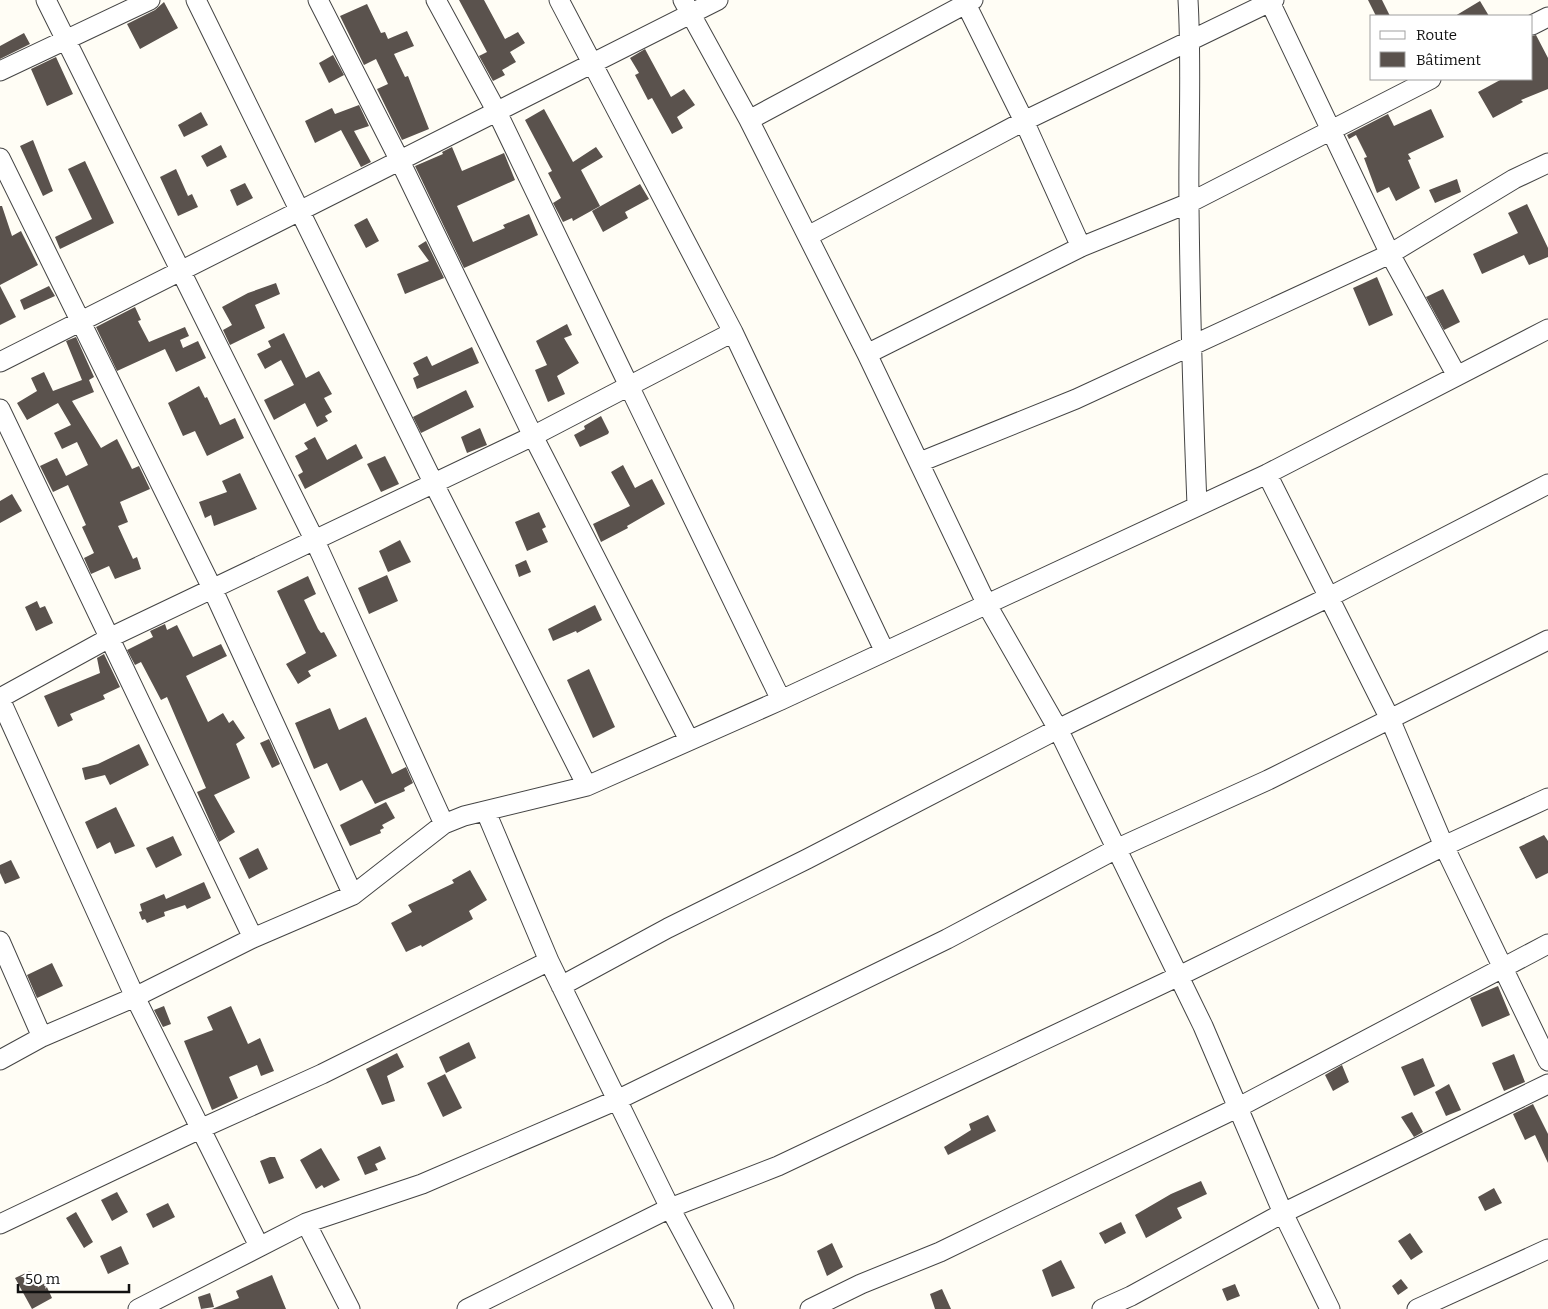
<svg xmlns="http://www.w3.org/2000/svg" width="1548" height="1309" font-family="Bitter,serif">
<style>
.building{fill:#5a524d}
.lines{fill:none;stroke-linecap:round;stroke-linejoin:round}
.minor-casing{stroke:#444;stroke-width:21}
.minor{stroke:#fff;stroke-width:19}
</style>
<rect width="100%" height="100%" fill="#fffdf5"/>
<!-- building -->
<path class="building" d="M 459,0 L 484,0 L 505,39 L 518,32 L 525,43 L 510,52 L 516,62 L 502,70 L 505,75 L 493,81 L 479,56 L 487,52 Z
M 1368,0 L 1382,0 L 1390,16 L 1376,16 Z
M 1480,1 L 1489,16 L 1455,16 Z
M 164,2 L 178,28 L 140,49 L 127,24 L 155,10 Z
M 367,4 L 381,33 L 385,32 L 388,39 L 407,31 L 414,46 L 394,54 L 405,77 L 408,76 L 429,129 L 402,140 L 377,89 L 388,84 L 376,59 L 364,65 L 340,16 Z
M 24,33 L 30,44 L 0,59 L 0,46 Z
M 1536,35 L 1548,58 L 1548,89 L 1521,100 L 1523,102 L 1493,118 L 1478,92 L 1502,79 L 1532,79 L 1532,36 Z
M 645,49 L 671,97 L 684,89 L 695,105 L 677,117 L 683,128 L 672,134 L 652,98 L 648,100 L 635,75 L 639,73 L 630,58 Z
M 333,55 L 344,75 L 329,83 L 319,63 Z
M 56,57 L 73,94 L 47,106 L 31,69 Z
M 359,105 L 369,126 L 354,131 L 371,162 L 361,167 L 341,130 L 315,143 L 305,121 L 332,108 L 335,114 Z
M 544,109 L 573,162 L 596,147 L 603,157 L 581,170 L 600,206 L 573,221 L 572,218 L 563,222 L 553,203 L 561,198 L 548,173 L 552,171 L 525,120 Z
M 1431,109 L 1444,137 L 1408,154 L 1411,159 L 1408,160 L 1420,188 L 1396,201 L 1389,187 L 1377,193 L 1364,158 L 1367,157 L 1356,135 L 1349,139 L 1347,135 L 1388,114 L 1394,126 Z
M 201,112 L 208,125 L 184,137 L 178,125 Z
M 33,140 L 53,191 L 43,196 L 20,146 Z
M 221,145 L 227,157 L 207,167 L 201,156 Z
M 452,147 L 462,171 L 504,153 L 515,180 L 457,206 L 473,242 L 505,228 L 503,225 L 529,214 L 538,235 L 464,268 L 415,166 L 443,154 L 442,152 Z
M 85,161 L 114,223 L 60,249 L 55,237 L 92,219 L 68,169 Z
M 176,169 L 188,196 L 192,194 L 198,207 L 178,216 L 160,177 Z
M 1457,179 L 1461,192 L 1435,203 L 1429,190 Z
M 245,183 L 253,198 L 237,206 L 230,190 Z
M 640,184 L 649,199 L 625,212 L 628,218 L 603,232 L 592,211 Z
M 1527,204 L 1548,248 L 1548,257 L 1529,265 L 1524,255 L 1482,274 L 1473,254 L 1518,233 L 1508,213 Z
M 0,206 L 2,206 L 12,236 L 21,231 L 38,265 L 0,285 Z
M 367,218 L 379,241 L 366,248 L 354,225 Z
M 426,241 L 444,278 L 405,294 L 397,274 L 429,261 L 418,246 Z
M 1377,277 L 1393,315 L 1369,326 L 1353,288 Z
M 276,283 L 280,294 L 255,305 L 265,328 L 230,345 L 223,330 L 232,325 L 222,307 L 248,293 Z
M 0,286 L 16,317 L 0,325 Z
M 49,286 L 55,296 L 24,310 L 20,300 Z
M 1443,289 L 1460,322 L 1444,330 L 1426,297 Z
M 135,307 L 141,320 L 138,321 L 149,342 L 185,327 L 189,336 L 180,340 L 183,348 L 198,341 L 206,358 L 176,372 L 165,349 L 117,371 L 96,327 Z
M 567,324 L 572,335 L 564,338 L 579,363 L 557,376 L 565,394 L 548,402 L 535,370 L 547,365 L 536,341 Z
M 284,333 L 306,378 L 319,371 L 332,394 L 324,398 L 332,412 L 325,416 L 328,421 L 317,427 L 305,403 L 274,420 L 264,400 L 294,385 L 281,360 L 265,369 L 257,354 L 271,347 L 268,341 Z
M 76,337 L 94,377 L 89,380 L 94,392 L 72,401 L 101,448 L 117,439 L 132,469 L 139,466 L 150,489 L 120,502 L 128,522 L 118,526 L 133,559 L 137,557 L 141,569 L 115,579 L 109,566 L 91,574 L 84,558 L 94,553 L 82,527 L 86,525 L 68,485 L 53,492 L 40,466 L 57,458 L 66,476 L 88,465 L 77,442 L 62,449 L 54,433 L 71,425 L 58,403 L 27,420 L 17,403 L 37,391 L 31,378 L 44,372 L 53,391 L 82,380 L 66,341 Z
M 472,347 L 479,363 L 417,389 L 413,378 L 419,375 L 413,363 L 427,356 L 432,366 Z
M 199,386 L 205,398 L 207,397 L 220,425 L 235,418 L 244,438 L 207,456 L 195,431 L 183,436 L 168,403 Z
M 466,390 L 474,407 L 421,433 L 413,417 Z
M 601,416 L 609,432 L 608,434 L 580,447 L 574,435 L 585,429 L 584,426 Z
M 480,428 L 487,445 L 467,453 L 461,437 Z
M 315,437 L 327,460 L 356,444 L 363,458 L 305,489 L 298,475 L 303,472 L 295,456 L 308,449 L 304,443 Z
M 385,456 L 399,484 L 381,492 L 367,464 Z
M 623,465 L 635,488 L 652,479 L 665,504 L 627,526 L 628,528 L 601,542 L 593,524 L 630,506 L 611,472 Z
M 240,473 L 257,509 L 214,526 L 211,515 L 205,518 L 199,502 L 227,492 L 222,481 Z
M 12,494 L 22,511 L 0,523 L 0,501 Z
M 539,512 L 546,527 L 542,529 L 548,542 L 527,551 L 515,522 Z
M 400,540 L 411,562 L 388,572 L 379,551 Z
M 526,560 L 531,572 L 519,577 L 515,565 Z
M 387,575 L 398,601 L 369,614 L 358,588 Z
M 308,576 L 316,594 L 304,600 L 318,629 L 321,633 L 324,632 L 337,656 L 308,671 L 311,676 L 298,684 L 286,664 L 306,653 L 277,591 Z
M 37,601 L 40,608 L 45,606 L 53,623 L 36,631 L 25,607 Z
M 595,605 L 602,620 L 577,633 L 576,631 L 553,641 L 548,629 Z
M 165,624 L 167,630 L 177,625 L 193,657 L 221,644 L 227,656 L 186,676 L 208,722 L 223,713 L 229,723 L 233,720 L 245,738 L 236,744 L 250,778 L 214,795 L 235,832 L 219,842 L 197,792 L 206,788 L 167,697 L 161,700 L 141,662 L 135,665 L 127,650 L 153,637 L 150,631 Z
M 104,654 L 120,687 L 103,695 L 105,699 L 70,714 L 73,720 L 58,727 L 44,696 L 100,673 L 97,658 Z
M 589,669 L 615,727 L 593,738 L 567,680 Z
M 330,708 L 339,730 L 366,717 L 392,774 L 406,767 L 413,783 L 404,788 L 405,791 L 375,804 L 362,780 L 340,791 L 327,763 L 314,769 L 295,723 Z
M 269,739 L 280,764 L 272,768 L 260,743 Z
M 139,744 L 149,765 L 110,785 L 105,775 L 85,780 L 82,768 L 98,764 Z
M 386,802 L 395,818 L 382,825 L 384,828 L 380,830 L 381,833 L 350,846 L 340,825 Z
M 116,807 L 135,846 L 115,854 L 110,842 L 97,849 L 85,822 Z
M 1544,835 L 1548,841 L 1548,873 L 1536,879 L 1519,847 Z
M 173,836 L 182,855 L 156,868 L 146,848 Z
M 258,848 L 268,869 L 249,879 L 239,858 Z
M 11,860 L 20,878 L 5,884 L 0,873 L 0,865 Z
M 470,870 L 487,900 L 469,911 L 473,919 L 422,947 L 421,945 L 406,952 L 391,923 L 412,912 L 408,905 L 454,883 L 452,880 Z
M 204,882 L 211,898 L 187,909 L 185,905 L 164,912 L 165,916 L 147,923 L 145,919 L 142,920 L 139,912 L 142,911 L 140,904 L 164,894 L 166,899 Z
M 52,963 L 63,986 L 37,998 L 27,975 Z
M 1498,986 L 1510,1015 L 1482,1027 L 1470,998 Z
M 164,1006 L 171,1024 L 163,1027 L 154,1010 Z
M 231,1006 L 248,1044 L 260,1038 L 274,1071 L 261,1076 L 257,1065 L 229,1077 L 238,1098 L 212,1110 L 184,1041 L 213,1030 L 207,1017 Z
M 469,1042 L 476,1058 L 446,1073 L 439,1057 Z
M 397,1053 L 404,1067 L 387,1076 L 395,1101 L 382,1105 L 366,1069 Z
M 1514,1054 L 1525,1082 L 1504,1091 L 1492,1063 Z
M 1423,1058 L 1435,1086 L 1414,1096 L 1401,1067 Z
M 1342,1065 L 1349,1082 L 1333,1091 L 1325,1075 Z
M 445,1074 L 462,1108 L 443,1117 L 427,1083 Z
M 1449,1084 L 1461,1110 L 1446,1116 L 1435,1092 Z
M 1533,1104 L 1548,1134 L 1548,1163 L 1535,1135 L 1525,1140 L 1513,1114 Z
M 1412,1112 L 1423,1132 L 1414,1137 L 1401,1117 Z
M 988,1115 L 996,1131 L 948,1155 L 944,1147 L 971,1130 L 969,1124 Z
M 380,1146 L 386,1159 L 375,1164 L 378,1170 L 365,1175 L 357,1157 Z
M 321,1148 L 340,1180 L 324,1188 L 322,1185 L 316,1189 L 300,1160 Z
M 270,1157 L 275,1157 L 284,1178 L 269,1184 L 260,1161 Z
M 1201,1181 L 1207,1194 L 1177,1208 L 1182,1218 L 1146,1238 L 1135,1215 L 1171,1194 Z
M 1494,1188 L 1502,1203 L 1485,1211 L 1478,1197 Z
M 117,1192 L 128,1212 L 112,1221 L 101,1200 Z
M 168,1203 L 175,1217 L 153,1228 L 146,1214 Z
M 76,1212 L 93,1242 L 84,1248 L 66,1218 Z
M 1121,1222 L 1126,1233 L 1105,1244 L 1099,1233 Z
M 1410,1233 L 1423,1252 L 1411,1260 L 1398,1241 Z
M 832,1243 L 843,1267 L 827,1276 L 817,1251 Z
M 121,1246 L 129,1264 L 108,1274 L 100,1256 Z
M 1061,1260 L 1075,1288 L 1052,1297 L 1042,1270 Z
M 30,1271 L 38,1287 L 45,1283 L 52,1298 L 32,1309 L 15,1278 Z
M 272,1275 L 286,1309 L 212,1309 L 239,1298 L 236,1291 Z
M 1401,1279 L 1408,1288 L 1398,1295 L 1392,1286 Z
M 1235,1284 L 1240,1296 L 1227,1301 L 1222,1289 Z
M 942,1289 L 951,1309 L 935,1309 L 930,1294 Z
M 210,1293 L 214,1307 L 201,1309 L 198,1297 Z"/>
<g class="lines">
<defs>
<path id="minor" d="M 46,0 L 315,541 L 444,824
M 196,0 L 433,482 L 587,786
M 318,0 L 400,161 L 533,436 L 689,740
M 559,0 L 733,332 L 884,650
M 683,0 L 749,120 L 867,354 L 987,605 L 1058,729 L 1203,1026 L 1283,1213 L 1330,1309
M 964,0 L 1024,121 L 1081,247
M 1188,0 C 1192,68 1188,137 1189,205 C 1190,305 1193,405 1197,505
M 1269,0 L 1390,254 L 1457,376
M 1532,25 L 1548,17
M 0,71 L 150,0
M 749,120 L 973,0
M 0,158 L 212,588 L 353,895
M 808,236 L 1024,121 L 1274,0
M 733,332 L 629,386 L 781,700
M 867,354 L 1081,247 L 1189,203 L 1431,79
M 0,362 L 718,0
M 0,409 L 253,938
M 920,462 L 1076,399 L 1390,254 L 1514,179 L 1548,163
M 1267,474 L 1390,719 L 1444,846 L 1548,1061
M 0,698 L 111,637 L 533,436 L 629,386 L 497,112 L 436,0
M 0,699 L 135,997 L 259,1246
M 486,812 L 549,961 L 670,1208 L 724,1309
M 0,941 L 42,1037
M 561,986 L 668,928 L 807,859 L 1058,729 L 1329,597 L 1548,484
M 0,1060 L 42,1037 L 135,997 L 253,938 L 353,895 L 444,824 L 464,816 L 587,786 L 781,700 L 1267,474 L 1548,329
M 306,1223 L 350,1309
M 0,1224 L 200,1129 L 322,1074 L 549,961
M 138,1309 L 306,1223 L 422,1184 L 617,1100 L 947,939 L 1116,849 L 1268,780 L 1548,640
M 467,1309 L 670,1208 L 778,1166 L 1179,976 L 1444,846 L 1548,798
M 810,1309 L 861,1284 L 940,1252 L 1239,1107 L 1548,944
M 1102,1309 L 1131,1296 L 1283,1213 L 1548,1084
M 1417,1309 L 1548,1249"/>
</defs>
<!-- minor casing -->
<use href="#minor" class="minor-casing"/>
<!-- minor -->
<use href="#minor" class="minor"/>
</g>
<!-- legend -->
<rect x="1370" y="15" width="162" height="65" fill="#ffffff" stroke="#a0a0a0"/>
<rect x="1380" y="31" width="25" height="8" fill="#ffffff" stroke="#a0a0a0"/>
<text x="1416" y="40" font-size="15" fill="#111111">Route</text>
<rect x="1380" y="52" width="25" height="15" fill="#5a524d" stroke="#a0a0a0"/>
<text x="1416" y="65" font-size="15" fill="#111111">Bâtiment</text>
<!-- scale -->
<path d="M18 1284v8h111v-8" fill="none" stroke="#111111" stroke-width="2.5"/>
<text x="25" y="1284" font-size="15" fill="#111111" stroke="#ffffff" stroke-width="4" paint-order="stroke">50 m</text>
</svg>
